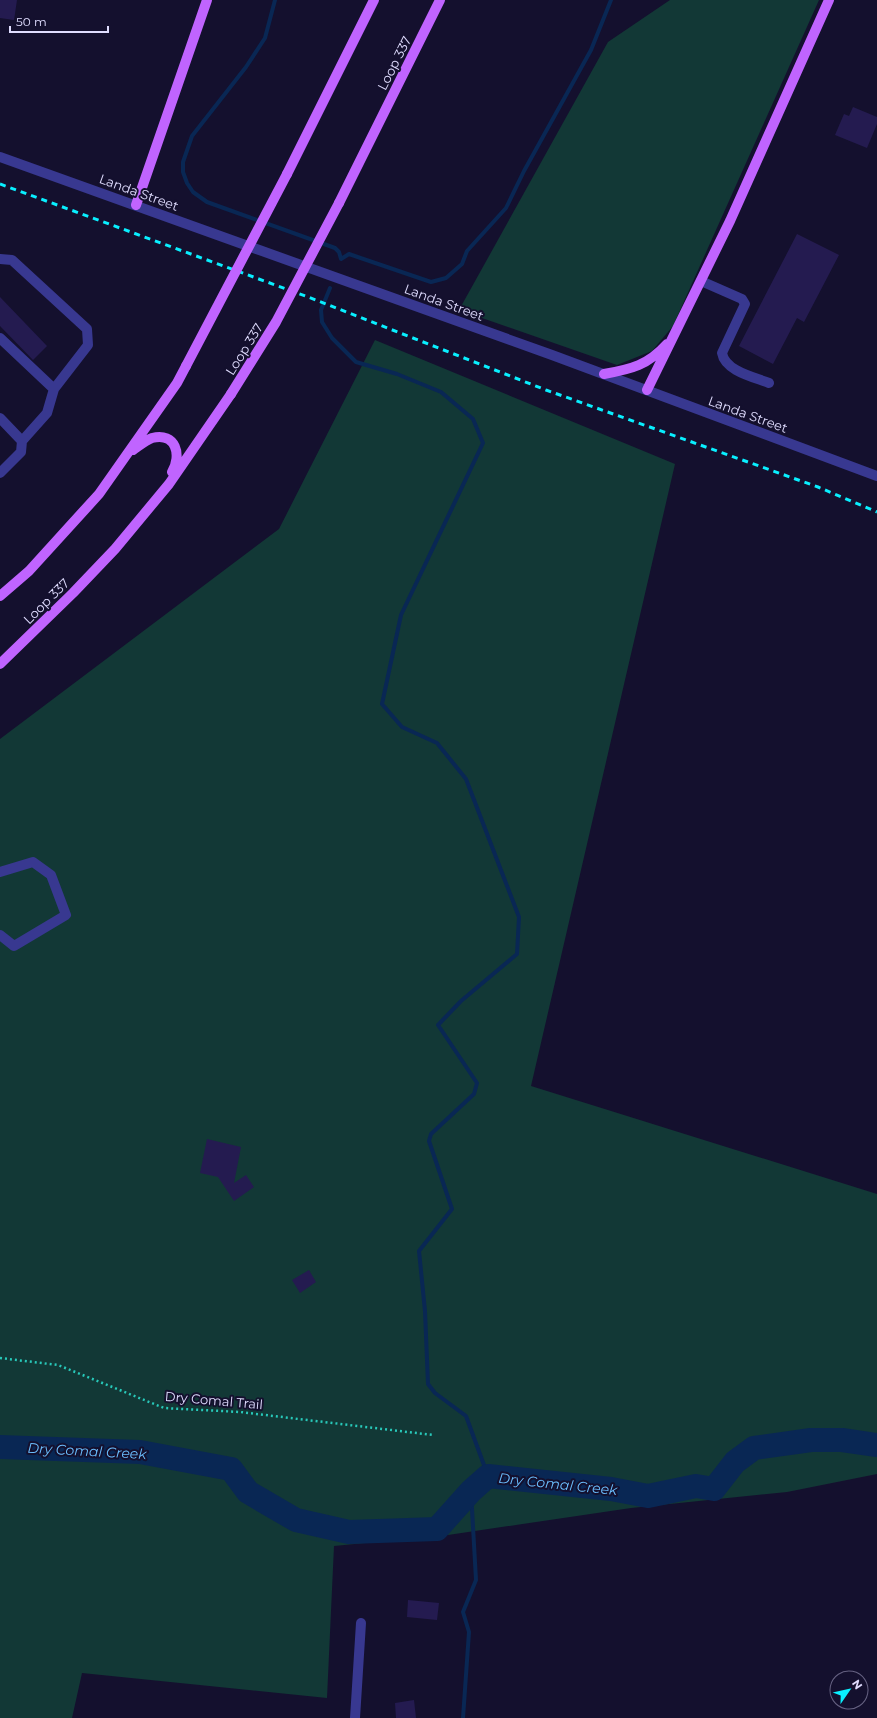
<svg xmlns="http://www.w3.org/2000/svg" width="877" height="1718" font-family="Montserrat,sans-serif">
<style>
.green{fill:#123836}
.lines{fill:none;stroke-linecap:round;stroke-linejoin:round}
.stream{stroke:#092754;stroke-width:4}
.river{stroke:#092754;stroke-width:24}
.building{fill:#241b50}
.path{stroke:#28c8b9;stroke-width:2.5;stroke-dasharray:2 3;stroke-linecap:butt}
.minor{stroke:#383890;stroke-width:10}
.major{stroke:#c064ff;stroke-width:10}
.rail{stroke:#09efff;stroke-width:3;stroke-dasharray:6 5;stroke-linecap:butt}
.major-bridge{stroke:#c064ff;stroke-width:10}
.labels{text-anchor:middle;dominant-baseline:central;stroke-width:4;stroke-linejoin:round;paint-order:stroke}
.street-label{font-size:13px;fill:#e0ddff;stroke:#14102e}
.water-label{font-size:14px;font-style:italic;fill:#6bbfff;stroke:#14102e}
</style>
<rect width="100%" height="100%" fill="#14102e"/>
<!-- green -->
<path class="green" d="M 670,0 L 819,0 L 673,326 L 652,351 L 617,365 L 459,310 L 608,42 Z
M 375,340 L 675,464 L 531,1086 L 877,1194 L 877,1474 L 787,1492 L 631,1508 L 448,1535 L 334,1546 L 327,1698 L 82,1673 L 72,1718 L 0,1718 L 0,739 L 279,529 Z"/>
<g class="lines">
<!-- stream -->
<path class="stream" d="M 275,0 L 265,38 L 246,67 L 192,136 L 183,162 L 183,172 L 187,183 L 193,192 L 207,202 L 335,248 L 339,252 L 341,259 L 349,254 L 431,282 L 446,278 L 462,264 L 467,251 L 506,208 L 524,171 L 591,50 L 611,0
M 330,288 L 321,310 L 322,322 L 332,338 L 356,362 L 397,374 L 441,392 L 473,419 L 483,443 L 401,615 L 382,704 L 402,727 L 437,743 L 466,779 L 519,917 L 517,954 L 461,1001 L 438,1025 L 477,1083 L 474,1094 L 431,1134 L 429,1141 L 452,1209 L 419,1251 L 425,1311 L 428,1384 L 435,1393 L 466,1416 L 488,1476
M 463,1718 L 469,1632 L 463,1612 L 476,1580 L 471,1491"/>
<!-- river -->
<path class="river" d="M 0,1447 L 140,1452 L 231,1469 L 248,1492 L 296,1520 L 349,1532 L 437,1529 L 471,1491 L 488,1476 L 611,1489 L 648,1496 L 696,1486 L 714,1489 L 735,1462 L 754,1448 L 811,1440 L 842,1440 L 877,1445"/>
</g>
<!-- building -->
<path class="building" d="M 0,0 L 17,0 L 14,20 L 0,18 Z
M 853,107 L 877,117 L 877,124 L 867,148 L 835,135 L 844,114 L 849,116 Z
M 797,234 L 839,255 L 804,322 L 797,318 L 773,364 L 739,346 Z
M 0,297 L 47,346 L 33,360 L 0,326 Z
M 207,1139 L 241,1147 L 234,1183 L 246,1175 L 254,1187 L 234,1201 L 218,1177 L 200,1173 Z
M 309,1270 L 316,1282 L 300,1293 L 292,1280 Z
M 408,1600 L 439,1603 L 437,1620 L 407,1617 Z
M 414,1700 L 416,1718 L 396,1718 L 395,1703 Z"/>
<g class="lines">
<!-- path -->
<path class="path" d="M 0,1358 L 58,1365 L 164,1408 L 240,1412 L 433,1435"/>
<!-- minor -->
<path class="minor" d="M 0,157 L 552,355 L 877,476
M 0,259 L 12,260 L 87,329 L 88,345 L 54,389 L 47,413 L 22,441
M 701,281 L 742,299 L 745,304 L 722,353 C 725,371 754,377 769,383
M 0,338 L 54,389
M 0,418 L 22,441 L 21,452 L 0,473
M 0,872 L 33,862 L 51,875 L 66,915 L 14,946 L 0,935
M 355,1718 L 361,1623"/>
<!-- major -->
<path class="major" d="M 287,174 L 374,0
M 339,203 L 440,0
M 136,205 L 207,0
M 604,374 C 632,369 648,365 667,344
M 647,390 L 730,221 L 829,0
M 133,450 C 139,446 146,440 152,438 C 176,432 182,455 172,472
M 0,596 L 29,571 L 99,494 L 177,383 L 186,366
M 0,664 L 73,593 L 115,549 L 169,484 L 231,394"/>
<!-- rail -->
<path class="rail" d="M 0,184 L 308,297 L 546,390 L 818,487 L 877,512"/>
<!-- major-bridge -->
<path class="major-bridge" d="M 186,366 L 287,174
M 231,394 L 276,322 L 339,203"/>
</g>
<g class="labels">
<!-- street labels -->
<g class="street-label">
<text transform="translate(394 63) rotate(-63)">Loop 337</text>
<text transform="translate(139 192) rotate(20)">Landa Street</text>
<text transform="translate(444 302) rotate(20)">Landa Street</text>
<text transform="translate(244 349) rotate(-58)">Loop 337</text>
<text transform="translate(748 414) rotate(20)">Landa Street</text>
<text transform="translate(46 601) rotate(-45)">Loop 337</text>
<text transform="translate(214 1400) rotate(5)">Dry Comal Trail</text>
</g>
<!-- water labels -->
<g class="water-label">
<text transform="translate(87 1451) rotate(3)">Dry Comal Creek</text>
<text transform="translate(558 1484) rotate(6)">Dry Comal Creek</text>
</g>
</g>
<!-- north arrow -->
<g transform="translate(849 1690) rotate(56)"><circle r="19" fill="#14102e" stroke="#666282"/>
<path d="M0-3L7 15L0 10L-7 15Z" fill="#09efff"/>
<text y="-6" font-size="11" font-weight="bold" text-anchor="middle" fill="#e0ddff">N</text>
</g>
<!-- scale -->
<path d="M10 26v6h98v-6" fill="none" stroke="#e0ddff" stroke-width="2"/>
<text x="16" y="26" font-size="12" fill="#e0ddff" stroke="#14102e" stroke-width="3" paint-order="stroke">50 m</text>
</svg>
